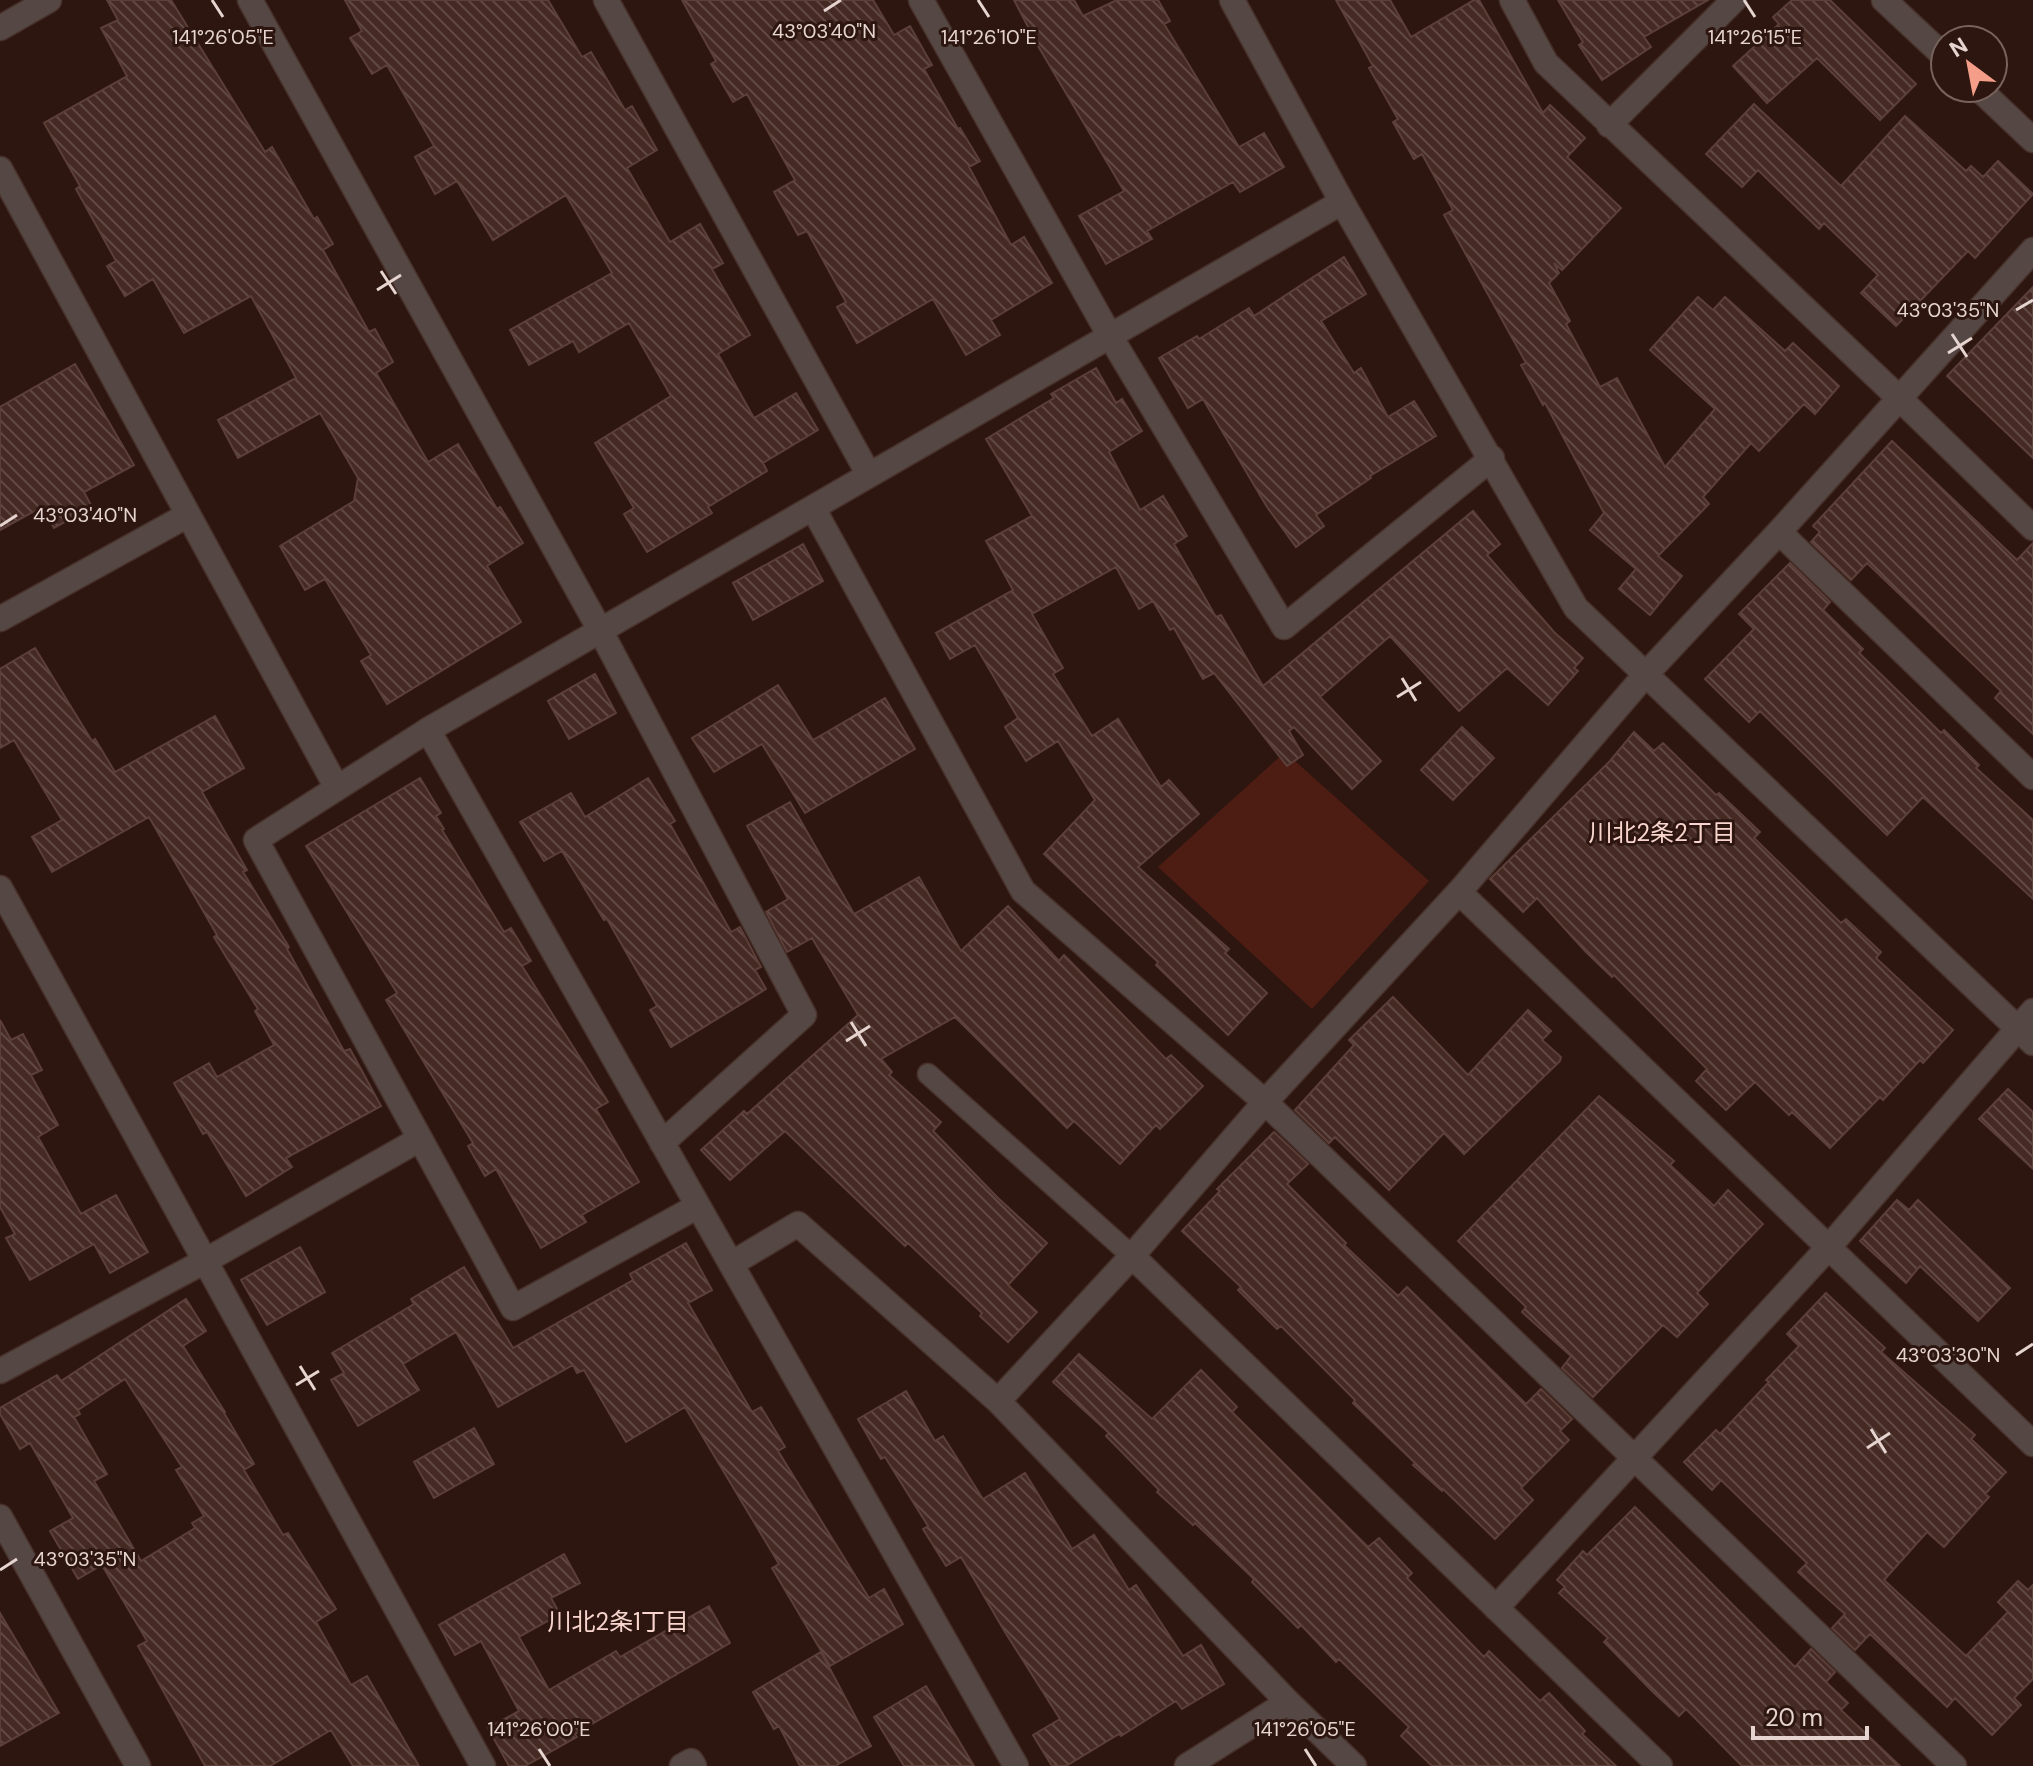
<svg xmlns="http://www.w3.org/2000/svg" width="2033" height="1766" font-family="'DM Sans','Noto Sans JP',sans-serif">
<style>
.park{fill:#4d1d13}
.building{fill:url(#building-back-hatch);stroke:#5b3f38;stroke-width:2;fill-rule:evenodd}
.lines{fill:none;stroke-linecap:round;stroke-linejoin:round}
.service-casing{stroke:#48312b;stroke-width:23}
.minor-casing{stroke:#48312b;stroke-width:27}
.service{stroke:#554844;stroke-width:20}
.minor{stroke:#554844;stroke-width:24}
.ticks{fill:none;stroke:#e5d4cf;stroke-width:3}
.labels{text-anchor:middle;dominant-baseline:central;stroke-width:6;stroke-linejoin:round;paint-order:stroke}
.neighbourhood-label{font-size:24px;fill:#f8d6ce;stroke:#2e1610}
.ticks-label{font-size:20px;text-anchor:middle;fill:#e5d4cf;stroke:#2e1610;stroke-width:6;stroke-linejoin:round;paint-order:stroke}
</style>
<defs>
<pattern id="building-back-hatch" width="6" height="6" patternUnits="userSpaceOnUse" patternTransform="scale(2)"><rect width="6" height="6" fill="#452a24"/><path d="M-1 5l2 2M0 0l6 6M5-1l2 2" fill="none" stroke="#604843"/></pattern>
</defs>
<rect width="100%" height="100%" fill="#2e1610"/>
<!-- park -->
<path class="park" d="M 1285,752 L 1429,881 L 1312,1009 L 1158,867 Z"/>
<!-- building -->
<path class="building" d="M 107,0 L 171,0 L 265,152 L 272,147 L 314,219 L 317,217 L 333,244 L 323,250 L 369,332 L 375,329 L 393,362 L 376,373 L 428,462 L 458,444 L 497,509 L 500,507 L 523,543 L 487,566 L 521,622 L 387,704 L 361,661 L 371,655 L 325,579 L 305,590 L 280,546 L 354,501 L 358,478 L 330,430 L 320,413 L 238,458 L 218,420 L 296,378 L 251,296 L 184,333 L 153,279 L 125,296 L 107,266 L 116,261 L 76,189 L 80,186 L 44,123 L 127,76 L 101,28 L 118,20 Z
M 345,0 L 548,0 L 582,57 L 591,52 L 625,110 L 632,106 L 657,150 L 627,168 L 670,242 L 700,224 L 723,263 L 712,269 L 750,335 L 718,354 L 754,418 L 796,393 L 818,430 L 763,463 L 767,471 L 708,507 L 712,513 L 647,552 L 624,514 L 634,508 L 595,443 L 671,396 L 629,323 L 579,352 L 573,341 L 529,365 L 510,330 L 612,273 L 566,195 L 493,240 L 457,181 L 435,194 L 415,157 L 434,146 L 387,65 L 372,74 L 350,38 L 362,31 Z
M 682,0 L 873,0 L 894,35 L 910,26 L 932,65 L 924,69 L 958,129 L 960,128 L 980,161 L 969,167 L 1011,245 L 1024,237 L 1052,283 L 991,320 L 1000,335 L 966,355 L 933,299 L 857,343 L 837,307 L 846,302 L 807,231 L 798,235 L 774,192 L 795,180 L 747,94 L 733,102 L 711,64 L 716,61 Z
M 1014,0 L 1074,0 L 1083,16 L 1117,0 L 1158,0 L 1170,21 L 1164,24 L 1239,147 L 1264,133 L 1284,167 L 1240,192 L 1233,182 L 1147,231 L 1152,239 L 1106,264 L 1079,216 L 1124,191 L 1038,46 Z
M 1336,0 L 1390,0 L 1411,37 L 1474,0 L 1479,0 L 1543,113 L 1550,105 L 1585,138 L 1567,157 L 1621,208 L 1562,270 L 1554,263 L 1559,273 L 1549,283 L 1570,321 L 1566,324 L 1600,387 L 1617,378 L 1665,467 L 1715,409 L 1650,350 L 1698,297 L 1713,310 L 1725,297 L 1785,351 L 1793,343 L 1839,386 L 1815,414 L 1804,404 L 1759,451 L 1751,443 L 1703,497 L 1709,504 L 1658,556 L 1682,576 L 1650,615 L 1619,589 L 1636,569 L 1590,530 L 1604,513 L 1545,403 L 1543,405 L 1521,365 L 1526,363 L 1444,215 L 1453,210 L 1422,154 L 1414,159 L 1393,122 L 1398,119 L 1369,68 L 1373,66 Z
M 1558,0 L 1708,0 L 1644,37 L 1651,47 L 1602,80 L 1579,45 L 1583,42 Z
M 1792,0 L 1830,0 L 1916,84 L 1880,120 L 1817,58 L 1767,103 L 1733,66 L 1779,24 L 1773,17 Z
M 1754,104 L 1841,186 L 1905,116 L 1966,171 L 1971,166 L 1983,177 L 1998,161 L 2033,194 L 1975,258 L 1968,251 L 1896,326 L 1861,293 L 1878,275 L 1824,223 L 1819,229 L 1758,170 L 1742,187 L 1706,154 Z
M 1344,257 L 1366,294 L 1321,321 L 1354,373 L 1361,368 L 1388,417 L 1414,401 L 1436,436 L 1370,476 L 1371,478 L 1316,515 L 1324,526 L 1296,547 L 1267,507 L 1203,399 L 1188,408 L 1159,358 L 1197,336 L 1199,339 L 1249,308 L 1254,316 Z
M 2033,287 L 2033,458 L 1947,376 Z
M 75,364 L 134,465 L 84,492 L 92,507 L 54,528 L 42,507 L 0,530 L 0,407 Z
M 1096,368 L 1116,403 L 1122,399 L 1142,431 L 1109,452 L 1140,510 L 1163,496 L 1187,536 L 1174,544 L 1216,617 L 1221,615 L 1263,686 L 1473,511 L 1500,544 L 1487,555 L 1554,632 L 1583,658 L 1574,668 L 1578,671 L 1548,705 L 1507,668 L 1459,711 L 1390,636 L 1320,697 L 1381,761 L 1352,789 L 1294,727 L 1289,731 L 1303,755 L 1287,766 L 1214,673 L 1203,679 L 1174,628 L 1170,630 L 1153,601 L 1139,609 L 1116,567 L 1032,614 L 1063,668 L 1053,674 L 1092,736 L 1118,719 L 1161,787 L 1169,780 L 1199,814 L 1138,867 L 1229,949 L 1225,953 L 1267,993 L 1228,1035 L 1156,965 L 1158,962 L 1044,854 L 1095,800 L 1058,741 L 1026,761 L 1005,727 L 1018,718 L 975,645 L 950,659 L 936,633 L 1013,590 L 986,541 L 1032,516 L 986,439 L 1054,398 L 1051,394 Z
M 1892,441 L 2017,560 L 2033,543 L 2033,734 L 1995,698 L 2001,691 L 1867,563 L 1851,580 L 1811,542 L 1820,532 L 1813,526 Z
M 803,544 L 823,581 L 753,620 L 733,583 Z
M 1790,563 L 1830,602 L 1823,610 L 1863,649 L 1859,653 L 1941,733 L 1944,730 L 1979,765 L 1976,768 L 2033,820 L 2033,899 L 1923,797 L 1887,835 L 1760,711 L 1749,722 L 1705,679 L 1754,629 L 1739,614 Z
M 35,648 L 92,741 L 95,739 L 115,772 L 215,716 L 244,768 L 202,792 L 247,870 L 243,872 L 289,947 L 287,949 L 344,1051 L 350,1049 L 381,1106 L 286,1158 L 292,1167 L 246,1196 L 207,1132 L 203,1134 L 174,1083 L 209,1063 L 217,1077 L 274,1045 L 255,1011 L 258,1009 L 214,937 L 217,935 L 149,817 L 52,872 L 32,837 L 62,820 L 14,740 L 0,748 L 0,669 Z
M 595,674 L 616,713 L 569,739 L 548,701 Z
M 778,685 L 813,740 L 885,698 L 915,749 L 805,813 L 762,744 L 714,772 L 692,738 Z
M 1462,727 L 1494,758 L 1453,800 L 1421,770 Z
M 1634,732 L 1654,751 L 1663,743 L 1716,795 L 1719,793 L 1760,832 L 1754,838 L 1841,923 L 1846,919 L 1881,952 L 1876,958 L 1953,1030 L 1923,1063 L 1920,1060 L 1883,1100 L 1880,1097 L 1830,1148 L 1792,1112 L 1789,1115 L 1755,1082 L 1726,1110 L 1696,1081 L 1707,1069 L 1614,975 L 1612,977 L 1585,951 L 1537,898 L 1523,912 L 1490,879 L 1610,761 Z
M 420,778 L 441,813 L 436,816 L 444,829 L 442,830 L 504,932 L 511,928 L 531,961 L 522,966 L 608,1102 L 596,1109 L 639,1182 L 582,1215 L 586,1222 L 541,1248 L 496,1169 L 485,1176 L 468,1146 L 473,1143 L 386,1000 L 397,993 L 306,846 Z
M 648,778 L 675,821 L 670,824 L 731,932 L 740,927 L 761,967 L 755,970 L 766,989 L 671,1047 L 650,1010 L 657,1006 L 607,919 L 604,920 L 562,851 L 544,861 L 520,822 L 571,793 L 585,817 Z
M 790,802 L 854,914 L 919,877 L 961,951 L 1008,906 L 1059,961 L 1064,955 L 1166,1059 L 1171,1055 L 1203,1086 L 1160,1129 L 1156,1125 L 1120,1164 L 1074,1121 L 1067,1128 L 955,1017 L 881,1059 L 892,1072 L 889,1075 L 941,1122 L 933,1131 L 998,1198 L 1047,1243 L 1008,1285 L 1037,1312 L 1008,1342 L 980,1316 L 982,1313 L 908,1243 L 905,1246 L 785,1131 L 730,1180 L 701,1150 L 744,1111 L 747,1114 L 858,1015 L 812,938 L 787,952 L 766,912 L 788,899 L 747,826 Z
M 1393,997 L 1468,1075 L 1528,1010 L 1551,1031 L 1542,1040 L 1561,1057 L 1560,1061 L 1464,1154 L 1444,1133 L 1389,1190 L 1335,1137 L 1329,1143 L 1295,1110 L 1354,1045 L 1349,1040 Z
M 0,1020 L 11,1040 L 23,1034 L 42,1070 L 31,1075 L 58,1125 L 38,1137 L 81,1214 L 116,1195 L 148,1252 L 110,1273 L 94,1244 L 30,1280 L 6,1238 L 15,1234 L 0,1207 Z
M 2008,1089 L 2033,1112 L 2033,1169 L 1979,1119 Z
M 1599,1096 L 1674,1161 L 1670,1165 L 1714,1206 L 1728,1190 L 1763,1224 L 1697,1293 L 1708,1304 L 1677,1337 L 1663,1325 L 1593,1397 L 1562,1368 L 1571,1356 L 1522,1312 L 1526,1307 L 1458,1241 Z
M 1274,1132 L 1308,1164 L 1287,1184 L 1346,1243 L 1344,1245 L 1398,1296 L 1407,1287 L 1526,1404 L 1541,1389 L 1572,1419 L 1560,1431 L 1569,1440 L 1521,1488 L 1533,1500 L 1495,1539 L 1443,1489 L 1442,1491 L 1413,1465 L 1415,1463 L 1353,1403 L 1355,1400 L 1281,1326 L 1277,1329 L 1238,1290 L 1241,1287 L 1182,1231 L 1220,1191 L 1217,1189 Z
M 1897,1200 L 1909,1210 L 1918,1200 L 2010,1288 L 1978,1321 L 1920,1266 L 1906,1283 L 1860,1241 Z
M 686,1243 L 712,1290 L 688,1303 L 752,1412 L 761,1407 L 785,1447 L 778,1451 L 869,1598 L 884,1589 L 903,1624 L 830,1666 L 772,1568 L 779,1564 L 685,1407 L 626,1442 L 584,1370 L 577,1373 L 573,1365 L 498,1407 L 456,1332 L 403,1364 L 419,1390 L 358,1426 L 331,1380 L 344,1373 L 332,1353 L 414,1304 L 411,1299 L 464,1267 L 513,1348 L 633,1280 L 630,1274 Z
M 300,1247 L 325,1292 L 267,1325 L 241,1280 Z
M 1826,1293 L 1885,1348 L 1881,1352 L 1975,1435 L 1971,1439 L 2006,1472 L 1985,1494 L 1989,1497 L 1944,1547 L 1927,1532 L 1884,1580 L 1966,1656 L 2008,1612 L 1998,1602 L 2018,1581 L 2028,1590 L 2033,1585 L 2033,1679 L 2014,1698 L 2021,1705 L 1992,1735 L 1955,1698 L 1947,1707 L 1870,1634 L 1855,1650 L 1832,1628 L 1845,1614 L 1798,1572 L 1807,1563 L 1721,1480 L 1712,1490 L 1684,1462 L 1716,1430 L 1720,1434 L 1769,1382 L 1766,1380 L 1799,1346 L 1787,1334 Z
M 186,1299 L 206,1331 L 183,1346 L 225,1412 L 224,1413 L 254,1464 L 244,1470 L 283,1535 L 288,1533 L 336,1609 L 316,1622 L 351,1685 L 367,1676 L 419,1766 L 353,1766 L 331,1730 L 270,1766 L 205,1766 L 138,1646 L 147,1641 L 102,1565 L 78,1579 L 50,1531 L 73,1518 L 30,1443 L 20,1449 L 0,1414 L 0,1408 L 57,1375 L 61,1381 ZM 125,1379 L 182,1467 L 176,1470 L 204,1516 L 192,1523 L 195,1528 L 141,1561 L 94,1481 L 107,1474 L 74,1417 L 80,1414 L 78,1410 Z
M 1079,1354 L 1152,1419 L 1201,1370 L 1237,1407 L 1232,1412 L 1368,1547 L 1379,1538 L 1412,1573 L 1407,1578 L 1484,1657 L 1489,1651 L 1540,1701 L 1549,1693 L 1585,1731 L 1582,1734 L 1616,1766 L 1432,1766 L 1401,1736 L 1409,1727 L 1339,1659 L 1336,1662 L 1301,1625 L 1298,1628 L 1252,1582 L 1254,1579 L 1195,1523 L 1193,1525 L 1157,1492 L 1159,1490 L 1106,1436 L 1109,1433 L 1053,1382 Z
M 906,1391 L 935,1441 L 943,1436 L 983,1499 L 1025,1473 L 1072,1549 L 1094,1535 L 1129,1590 L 1136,1585 L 1183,1656 L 1201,1645 L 1224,1684 L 1182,1709 L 1176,1701 L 1121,1736 L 1119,1734 L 1066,1766 L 1052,1766 L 1033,1735 L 1060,1719 L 1005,1632 L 961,1557 L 946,1566 L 923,1529 L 928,1526 L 885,1457 L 881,1459 L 858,1419 Z
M 474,1428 L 494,1464 L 434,1498 L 414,1462 Z
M 1635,1507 L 1795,1667 L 1811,1649 L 1835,1672 L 1826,1682 L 1848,1703 L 1841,1710 L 1900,1766 L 1742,1766 L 1686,1709 L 1679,1716 L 1653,1692 L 1604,1642 L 1608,1638 L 1559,1593 L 1565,1587 L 1557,1580 L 1583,1551 L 1587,1555 Z
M 564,1554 L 580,1583 L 551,1598 L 560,1614 L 519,1637 L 549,1690 L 616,1651 L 620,1657 L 709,1606 L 730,1643 L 575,1734 L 577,1737 L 525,1766 L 509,1766 L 488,1728 L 519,1711 L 481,1641 L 455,1655 L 439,1625 Z
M 0,1613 L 59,1713 L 0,1746 Z
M 821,1652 L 871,1746 L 835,1766 L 800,1766 L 779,1726 L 774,1729 L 753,1692 Z
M 926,1686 L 974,1766 L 904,1766 L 874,1717 Z"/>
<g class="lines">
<defs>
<path id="service" d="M 928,1074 L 1132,1256"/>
<path id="minor" d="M 250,0 L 600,630 L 804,1015 L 662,1143
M 606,0 L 869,475
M 921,0 L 1110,336 L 1284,627 L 1492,458
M 1232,0 L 1342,202 L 1576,608 L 2033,1043
M 1512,0 L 1546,63 L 1899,398 L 2033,528
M 1884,0 L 1945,57
M 0,28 L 49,0
M 1978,88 L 2033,140
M 1609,125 L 1734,0
M 0,169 L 337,788
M 813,508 L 1023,891 L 1265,1102 L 1954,1766
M 1779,532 L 2033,777
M 0,619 L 188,515
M 428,730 L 1016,1766
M 0,888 L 483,1766
M 1459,892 L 2033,1444
M 698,1206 L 513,1308 L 256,840 L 428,730 L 1342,202
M 1132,1256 L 1660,1766
M 731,1264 L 798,1224 L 998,1401 L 1288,1702 L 1354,1766
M 0,1371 L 205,1261 L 420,1139
M 998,1401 L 1132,1256 L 1265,1102 L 1459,892 L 1646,674 L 1779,532 L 2033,250
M 0,1517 L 138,1766
M 1496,1608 L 1828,1248 L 2033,1011
M 682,1766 L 691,1761 L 694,1766
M 1187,1766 L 1288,1702"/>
</defs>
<!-- service casing -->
<use href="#service" class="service-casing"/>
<!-- minor casing -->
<use href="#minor" class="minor-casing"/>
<!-- service -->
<use href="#service" class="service"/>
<!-- minor -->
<use href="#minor" class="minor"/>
</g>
<!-- ticks -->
<path class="ticks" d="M 212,0 L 223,17M 978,0 L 989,17M 1744,0 L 1755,17M 824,11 L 841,0M 381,271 L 396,294M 377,290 L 401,275M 2016,310 L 2033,300M 1952,334 L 1967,357M 1948,353 L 1972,338M 0,526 L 17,515M 1402,678 L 1416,701M 1397,697 L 1421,682M 851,1022 L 866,1046M 846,1041 L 870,1026M 2016,1355 L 2033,1344M 300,1366 L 315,1390M 296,1385 L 319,1371M 1871,1429 L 1886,1453M 1867,1448 L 1890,1433M 0,1570 L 17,1559M 539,1749 L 550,1766M 1305,1749 L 1316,1766"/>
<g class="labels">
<!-- neighbourhood labels -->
<g class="neighbourhood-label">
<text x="1662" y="832">川北2条2丁目</text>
<text x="618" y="1621">川北2条1丁目</text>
</g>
</g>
<g class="ticks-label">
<text x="824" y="38">43°03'40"N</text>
<text x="223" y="44">141°26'05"E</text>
<text x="1755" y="44">141°26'15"E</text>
<text x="989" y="44">141°26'10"E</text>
<text x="1948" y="317">43°03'35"N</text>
<text x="85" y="522">43°03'40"N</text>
<text x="1948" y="1362">43°03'30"N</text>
<text x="85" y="1566">43°03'35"N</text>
<text x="539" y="1736">141°26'00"E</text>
<text x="1305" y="1736">141°26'05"E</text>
</g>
<!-- north arrow -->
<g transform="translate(1969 64) rotate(328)"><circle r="38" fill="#2e1610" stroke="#77625c" stroke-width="2"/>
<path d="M0-6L14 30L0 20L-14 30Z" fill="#f49e8a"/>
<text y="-12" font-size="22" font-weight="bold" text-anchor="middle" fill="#e5d4cf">N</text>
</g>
<!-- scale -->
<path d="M1753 1726v12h114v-12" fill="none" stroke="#e5d4cf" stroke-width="4"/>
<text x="1765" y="1726" font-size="24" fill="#e5d4cf" stroke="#2e1610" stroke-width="6" paint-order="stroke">20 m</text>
</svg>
